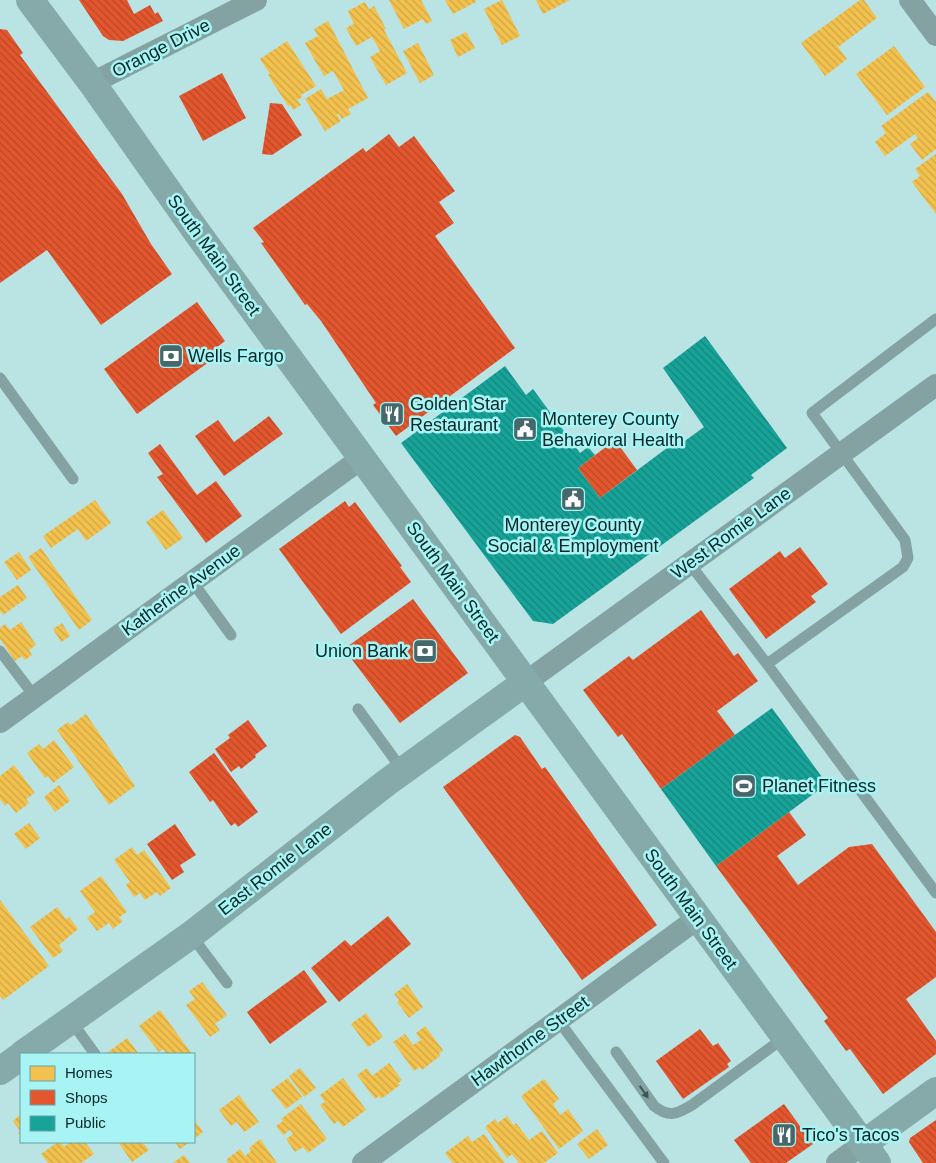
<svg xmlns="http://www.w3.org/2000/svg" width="936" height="1163" font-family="Arial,sans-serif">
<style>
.homes{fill:url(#homes-back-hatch)}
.shops{fill:url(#shops-back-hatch)}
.public{fill:url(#public-back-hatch)}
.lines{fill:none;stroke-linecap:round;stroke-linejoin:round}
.lane{stroke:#84a2a2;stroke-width:11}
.street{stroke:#84a2a2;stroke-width:22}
.secondary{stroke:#86a9a9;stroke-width:28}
.oneway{fill:#385859}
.labels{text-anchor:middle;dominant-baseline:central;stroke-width:5;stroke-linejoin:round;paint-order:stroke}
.street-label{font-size:18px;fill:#062728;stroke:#a8f4f5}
.poi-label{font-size:18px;fill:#062728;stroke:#a8f4f5;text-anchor:start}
</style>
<defs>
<pattern id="homes-back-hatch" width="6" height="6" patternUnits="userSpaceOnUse" patternTransform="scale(1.25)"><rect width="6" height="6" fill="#f2c14e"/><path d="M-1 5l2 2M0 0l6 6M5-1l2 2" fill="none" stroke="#cea644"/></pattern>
<pattern id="shops-back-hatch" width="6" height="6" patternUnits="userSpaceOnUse" patternTransform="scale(1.25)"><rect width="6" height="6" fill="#e4572e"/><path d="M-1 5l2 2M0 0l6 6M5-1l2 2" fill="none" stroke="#b74827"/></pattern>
<pattern id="public-back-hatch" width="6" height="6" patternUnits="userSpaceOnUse" patternTransform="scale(1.25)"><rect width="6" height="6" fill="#17a398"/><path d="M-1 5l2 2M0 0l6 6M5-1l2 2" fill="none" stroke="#13857c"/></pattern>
</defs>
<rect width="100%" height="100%" fill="#bae3e4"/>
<!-- homes -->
<path class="homes" d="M 389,0 L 421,0 L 432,21 L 426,24 L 423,19 L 404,29 Z
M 445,0 L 475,0 L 476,2 L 453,14 Z
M 502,0 L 520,36 L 502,45 L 484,9 Z
M 536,0 L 570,0 L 543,14 Z
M 860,0 L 864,0 L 877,18 L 838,47 L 847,59 L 825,76 L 801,43 Z
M 365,2 L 369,9 L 374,6 L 386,29 L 384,30 L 407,73 L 386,85 L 370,57 L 380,51 L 372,37 L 356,46 L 346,28 L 354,24 L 348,11 Z
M 328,21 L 368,98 L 348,109 L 351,114 L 342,119 L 339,114 L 337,115 L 341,121 L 325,131 L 305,99 L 321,89 L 327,99 L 344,90 L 333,71 L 324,76 L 305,43 L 318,36 L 314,29 Z
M 466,32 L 475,48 L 458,57 L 450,40 Z
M 287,41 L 316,86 L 301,95 L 302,97 L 297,100 L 301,105 L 293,110 L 290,105 L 288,106 L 268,75 L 270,74 L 260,59 Z
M 418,43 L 434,75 L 420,83 L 403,51 Z
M 894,46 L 925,87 L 887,115 L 856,74 Z
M 928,92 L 936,102 L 936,149 L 922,160 L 910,144 L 918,138 L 915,134 L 885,156 L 875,142 L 886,133 L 881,126 Z
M 936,154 L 936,214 L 912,182 L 920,176 L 915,169 Z
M 95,500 L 111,523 L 86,541 L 78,529 L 51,548 L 43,536 Z
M 163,510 L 183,538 L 166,550 L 146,522 Z
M 41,548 L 92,620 L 79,630 L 28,557 Z
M 19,552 L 31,570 L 17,580 L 4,562 Z
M 18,585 L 27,598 L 3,615 L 0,611 L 0,597 Z
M 21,622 L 36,645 L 29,650 L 32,655 L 25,660 L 22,656 L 15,661 L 0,639 L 0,628 L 5,624 L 10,630 Z
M 62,623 L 70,636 L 61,642 L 53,629 Z
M 86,714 L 135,786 L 109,805 L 57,730 L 68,722 L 71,725 Z
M 54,740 L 74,767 L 53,783 L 48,776 L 45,778 L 27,753 L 39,744 L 43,749 Z
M 14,765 L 35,793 L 26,799 L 29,803 L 16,813 L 8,803 L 5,806 L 0,799 L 0,776 Z
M 59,785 L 70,801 L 55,812 L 44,797 Z
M 29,823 L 40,838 L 26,849 L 14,834 Z
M 132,847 L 137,855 L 144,850 L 171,888 L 160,896 L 157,892 L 145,900 L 140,893 L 134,897 L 126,885 L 130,882 L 114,860 Z
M 101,876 L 127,912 L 119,917 L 123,921 L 113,929 L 109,923 L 97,931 L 87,918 L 95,912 L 80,891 Z
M 0,900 L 49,966 L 3,1000 L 0,996 Z
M 57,907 L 66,919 L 69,917 L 78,929 L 59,945 L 63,951 L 53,958 L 30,927 Z
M 202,982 L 227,1015 L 215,1024 L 220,1030 L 210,1037 L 186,1005 L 195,999 L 189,991 Z
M 407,984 L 423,1007 L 409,1018 L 397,1002 L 399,1000 L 394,994 Z
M 160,1010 L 192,1054 L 167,1054 L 163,1049 L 159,1052 L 139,1026 Z
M 366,1013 L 383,1037 L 368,1047 L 351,1024 Z
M 425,1026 L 443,1050 L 439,1054 L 440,1056 L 422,1070 L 420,1067 L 414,1071 L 393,1042 L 405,1034 L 413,1045 L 421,1040 L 416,1033 Z
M 127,1038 L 139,1054 L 108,1054 L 107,1053 Z
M 389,1063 L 402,1080 L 398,1083 L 400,1085 L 381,1099 L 379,1096 L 375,1099 L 357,1075 L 367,1068 L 372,1076 Z
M 300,1068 L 316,1088 L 304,1097 L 289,1076 Z
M 288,1078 L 302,1097 L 286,1109 L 271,1090 Z
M 343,1078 L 366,1110 L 343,1127 L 338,1121 L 334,1124 L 320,1105 L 325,1102 L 320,1095 Z
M 544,1079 L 559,1099 L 553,1104 L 560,1115 L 568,1109 L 583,1131 L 559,1149 L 521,1096 Z
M 239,1095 L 259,1122 L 244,1132 L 237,1122 L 231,1126 L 219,1110 Z
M 301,1104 L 327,1139 L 308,1153 L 303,1147 L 295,1152 L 286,1139 L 293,1134 L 290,1130 L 283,1135 L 276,1126 L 283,1121 L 281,1119 Z
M 21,1114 L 21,1137 L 18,1133 L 20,1131 L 13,1121 Z
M 507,1116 L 513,1125 L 516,1123 L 529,1140 L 542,1131 L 558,1153 L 544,1163 L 519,1163 L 512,1154 L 507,1158 L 485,1127 L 495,1119 L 498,1123 Z
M 194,1119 L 203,1132 L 194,1139 Z
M 597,1129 L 608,1145 L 589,1159 L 577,1144 Z
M 484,1134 L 505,1163 L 453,1163 L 445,1153 L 468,1136 L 472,1142 Z
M 260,1139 L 277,1163 L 228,1163 L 226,1160 L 240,1149 L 245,1156 L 251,1151 L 249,1148 Z
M 58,1142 L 61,1142 L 64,1147 L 70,1142 L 85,1142 L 94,1154 L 81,1163 L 48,1163 L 41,1154 Z
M 118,1142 L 142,1142 L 149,1150 L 132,1162 Z
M 175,1142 L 190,1142 L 180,1149 Z
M 184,1155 L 190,1163 L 173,1163 Z"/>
<!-- shops -->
<path class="shops" d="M 79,0 L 127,0 L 134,14 L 150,5 L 155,14 L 158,12 L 163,21 L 123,41 L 109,40 L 103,36 Z
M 0,29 L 7,30 L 23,53 L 20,55 L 122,194 L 151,244 L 172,274 L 101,325 L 47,250 L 0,283 Z
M 222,73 L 246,118 L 203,141 L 179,96 Z
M 270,103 L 282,104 L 302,135 L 272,155 L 262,154 Z
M 389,134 L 399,147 L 414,136 L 455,191 L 439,202 L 454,223 L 435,236 L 515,348 L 396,436 L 373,405 L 376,403 L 321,321 L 307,304 L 305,305 L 261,243 L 264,242 L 253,228 L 363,148 L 366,152 Z
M 197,302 L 225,341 L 216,348 L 220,354 L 137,414 L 104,369 Z
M 269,416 L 283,434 L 224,476 L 195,436 L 218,420 L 234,442 Z
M 615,440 L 637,470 L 600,498 L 578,468 Z
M 160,444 L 197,495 L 216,481 L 242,516 L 206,543 L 157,477 L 163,474 L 148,453 Z
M 345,501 L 349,507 L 355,502 L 402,566 L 400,567 L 411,582 L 341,634 L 279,549 Z
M 800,547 L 828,584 L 811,596 L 816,602 L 766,639 L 729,589 L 780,551 L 785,558 Z
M 413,599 L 468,673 L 400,723 L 344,649 Z
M 701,610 L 734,656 L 738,653 L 758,681 L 717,711 L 735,735 L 661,789 L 624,737 L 622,734 L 618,737 L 583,690 L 629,656 L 633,660 Z
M 248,720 L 267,746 L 255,755 L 256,757 L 241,769 L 239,766 L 231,772 L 215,749 L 230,738 L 228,735 Z
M 515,735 L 520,737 L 542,769 L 545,767 L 657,925 L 582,980 L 443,787 Z
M 214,753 L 258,812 L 238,827 L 235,823 L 231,826 L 213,800 L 210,802 L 189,772 Z
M 789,812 L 806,835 L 777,856 L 798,885 L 849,847 L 872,844 L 936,932 L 936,977 L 906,999 L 936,1041 L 936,1054 L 883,1094 L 850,1049 L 846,1051 L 824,1021 L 828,1018 L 716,866 Z
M 175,824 L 196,855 L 180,865 L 184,872 L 172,880 L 147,844 Z
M 388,916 L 411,944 L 339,1002 L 311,968 L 345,940 L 351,946 Z
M 304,970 L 327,1002 L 270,1044 L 247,1012 Z
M 700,1029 L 713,1046 L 718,1043 L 731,1061 L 727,1064 L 729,1067 L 683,1099 L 656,1061 Z
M 784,1104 L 813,1144 L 786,1163 L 751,1163 L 734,1140 Z
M 936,1120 L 936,1163 L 923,1163 L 909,1142 L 910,1138 Z"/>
<!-- public -->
<path class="public" d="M 705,336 L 787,448 L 751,475 L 754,478 L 553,624 L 533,621 L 401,443 L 505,366 L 526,395 L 533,389 L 580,453 L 588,447 L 595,455 L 578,468 L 600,498 L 675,442 L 678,446 L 704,427 L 663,368 Z
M 772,708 L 827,784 L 716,866 L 661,789 Z"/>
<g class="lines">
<!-- lane -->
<path class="lane" d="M 0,378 L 73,479
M 689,563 L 767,664 L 936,893
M 192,581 L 231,635
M 0,651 L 35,697
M 767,664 L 903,567 L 908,558 L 905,540 L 812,413 L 936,319
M 358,709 L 403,771
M 191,935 L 227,983
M 558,1020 L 664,1163
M 71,1021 L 95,1054
M 616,1052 L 654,1106 C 669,1118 677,1114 692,1105 L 785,1037"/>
<!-- street -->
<path class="street" d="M 910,0 L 936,35
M 92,83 L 256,0
M 526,682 L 936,385
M 0,722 L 362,458
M 363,1163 L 698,918
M 837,1163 L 863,1144"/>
<!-- secondary -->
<path class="secondary" d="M 30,0 L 92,83 L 196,231 L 877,1163
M 23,1054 L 191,935 L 386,783 L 526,682
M 0,1071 L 21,1056
M 863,1144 L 936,1091"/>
</g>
<!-- one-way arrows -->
<defs><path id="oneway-solid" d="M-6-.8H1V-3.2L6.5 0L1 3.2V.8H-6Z" transform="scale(1.25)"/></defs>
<use class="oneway" href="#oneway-solid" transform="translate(644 1092) rotate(55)"/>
<!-- icons -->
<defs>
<symbol id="bank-square" viewBox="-11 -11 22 22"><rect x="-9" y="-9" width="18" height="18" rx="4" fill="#45696a" stroke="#a8f4f5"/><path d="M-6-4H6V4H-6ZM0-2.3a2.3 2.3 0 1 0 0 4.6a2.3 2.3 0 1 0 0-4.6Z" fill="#fff"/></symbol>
<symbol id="restaurant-square" viewBox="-11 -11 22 22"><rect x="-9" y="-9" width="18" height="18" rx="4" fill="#45696a" stroke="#a8f4f5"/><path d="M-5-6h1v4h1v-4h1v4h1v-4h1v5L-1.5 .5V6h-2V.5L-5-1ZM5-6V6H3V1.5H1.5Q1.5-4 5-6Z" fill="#fff"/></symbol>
<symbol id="civic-square" viewBox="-11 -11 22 22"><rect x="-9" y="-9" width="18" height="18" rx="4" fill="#45696a" stroke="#a8f4f5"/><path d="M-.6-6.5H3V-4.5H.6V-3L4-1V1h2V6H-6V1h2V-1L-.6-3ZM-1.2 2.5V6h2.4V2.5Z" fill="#fff"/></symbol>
<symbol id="stadium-square" viewBox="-11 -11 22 22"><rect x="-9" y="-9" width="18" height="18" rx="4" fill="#45696a" stroke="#a8f4f5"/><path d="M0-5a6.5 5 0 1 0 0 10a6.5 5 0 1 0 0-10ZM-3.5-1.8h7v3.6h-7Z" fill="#fff"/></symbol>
</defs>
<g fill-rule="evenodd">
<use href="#bank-square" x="157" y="342" width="28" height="28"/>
<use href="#restaurant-square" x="378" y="400" width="28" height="28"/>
<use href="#civic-square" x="511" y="415" width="28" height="28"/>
<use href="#civic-square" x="559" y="485" width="28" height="28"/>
<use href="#bank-square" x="411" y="637" width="28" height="28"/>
<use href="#stadium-square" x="730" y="772" width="28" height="28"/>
<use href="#restaurant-square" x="770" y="1121" width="28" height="28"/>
</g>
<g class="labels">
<!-- street labels -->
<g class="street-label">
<text transform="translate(161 48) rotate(-27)">Orange Drive</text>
<text transform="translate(214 255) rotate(54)">South Main Street</text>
<text transform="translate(731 533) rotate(-36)">West Romie Lane</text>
<text transform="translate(453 582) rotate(54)">South Main Street</text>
<text transform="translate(181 590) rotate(-36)">Katherine Avenue</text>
<text transform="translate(275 869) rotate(-38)">East Romie Lane</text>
<text transform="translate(691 909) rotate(54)">South Main Street</text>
<text transform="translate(530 1041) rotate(-36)">Hawthorne Street</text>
</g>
<!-- poi labels -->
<g class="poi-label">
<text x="188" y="356">Wells Fargo</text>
<text x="410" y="404">Golden Star<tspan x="410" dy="21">Restaurant</tspan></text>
<text x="542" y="419">Monterey County<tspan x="542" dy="21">Behavioral Health</tspan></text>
<text x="573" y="525" text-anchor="middle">Monterey County<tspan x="573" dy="21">Social &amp; Employment</tspan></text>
<text x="408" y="651" text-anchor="end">Union Bank</text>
<text x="762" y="786">Planet Fitness</text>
<text x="802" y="1135">Tico's Tacos</text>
</g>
</g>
<!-- legend -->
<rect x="20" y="1053" width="175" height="90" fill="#a8f4f5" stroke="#67a2a3"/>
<rect x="30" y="1066" width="25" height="15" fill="#f2c14e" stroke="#67a2a3"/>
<text x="65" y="1078" font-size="15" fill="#062728">Homes</text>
<rect x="30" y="1090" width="25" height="15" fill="#e4572e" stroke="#67a2a3"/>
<text x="65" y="1103" font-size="15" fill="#062728">Shops</text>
<rect x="30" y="1116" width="25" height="15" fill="#17a398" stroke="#67a2a3"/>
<text x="65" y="1128" font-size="15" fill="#062728">Public</text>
</svg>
